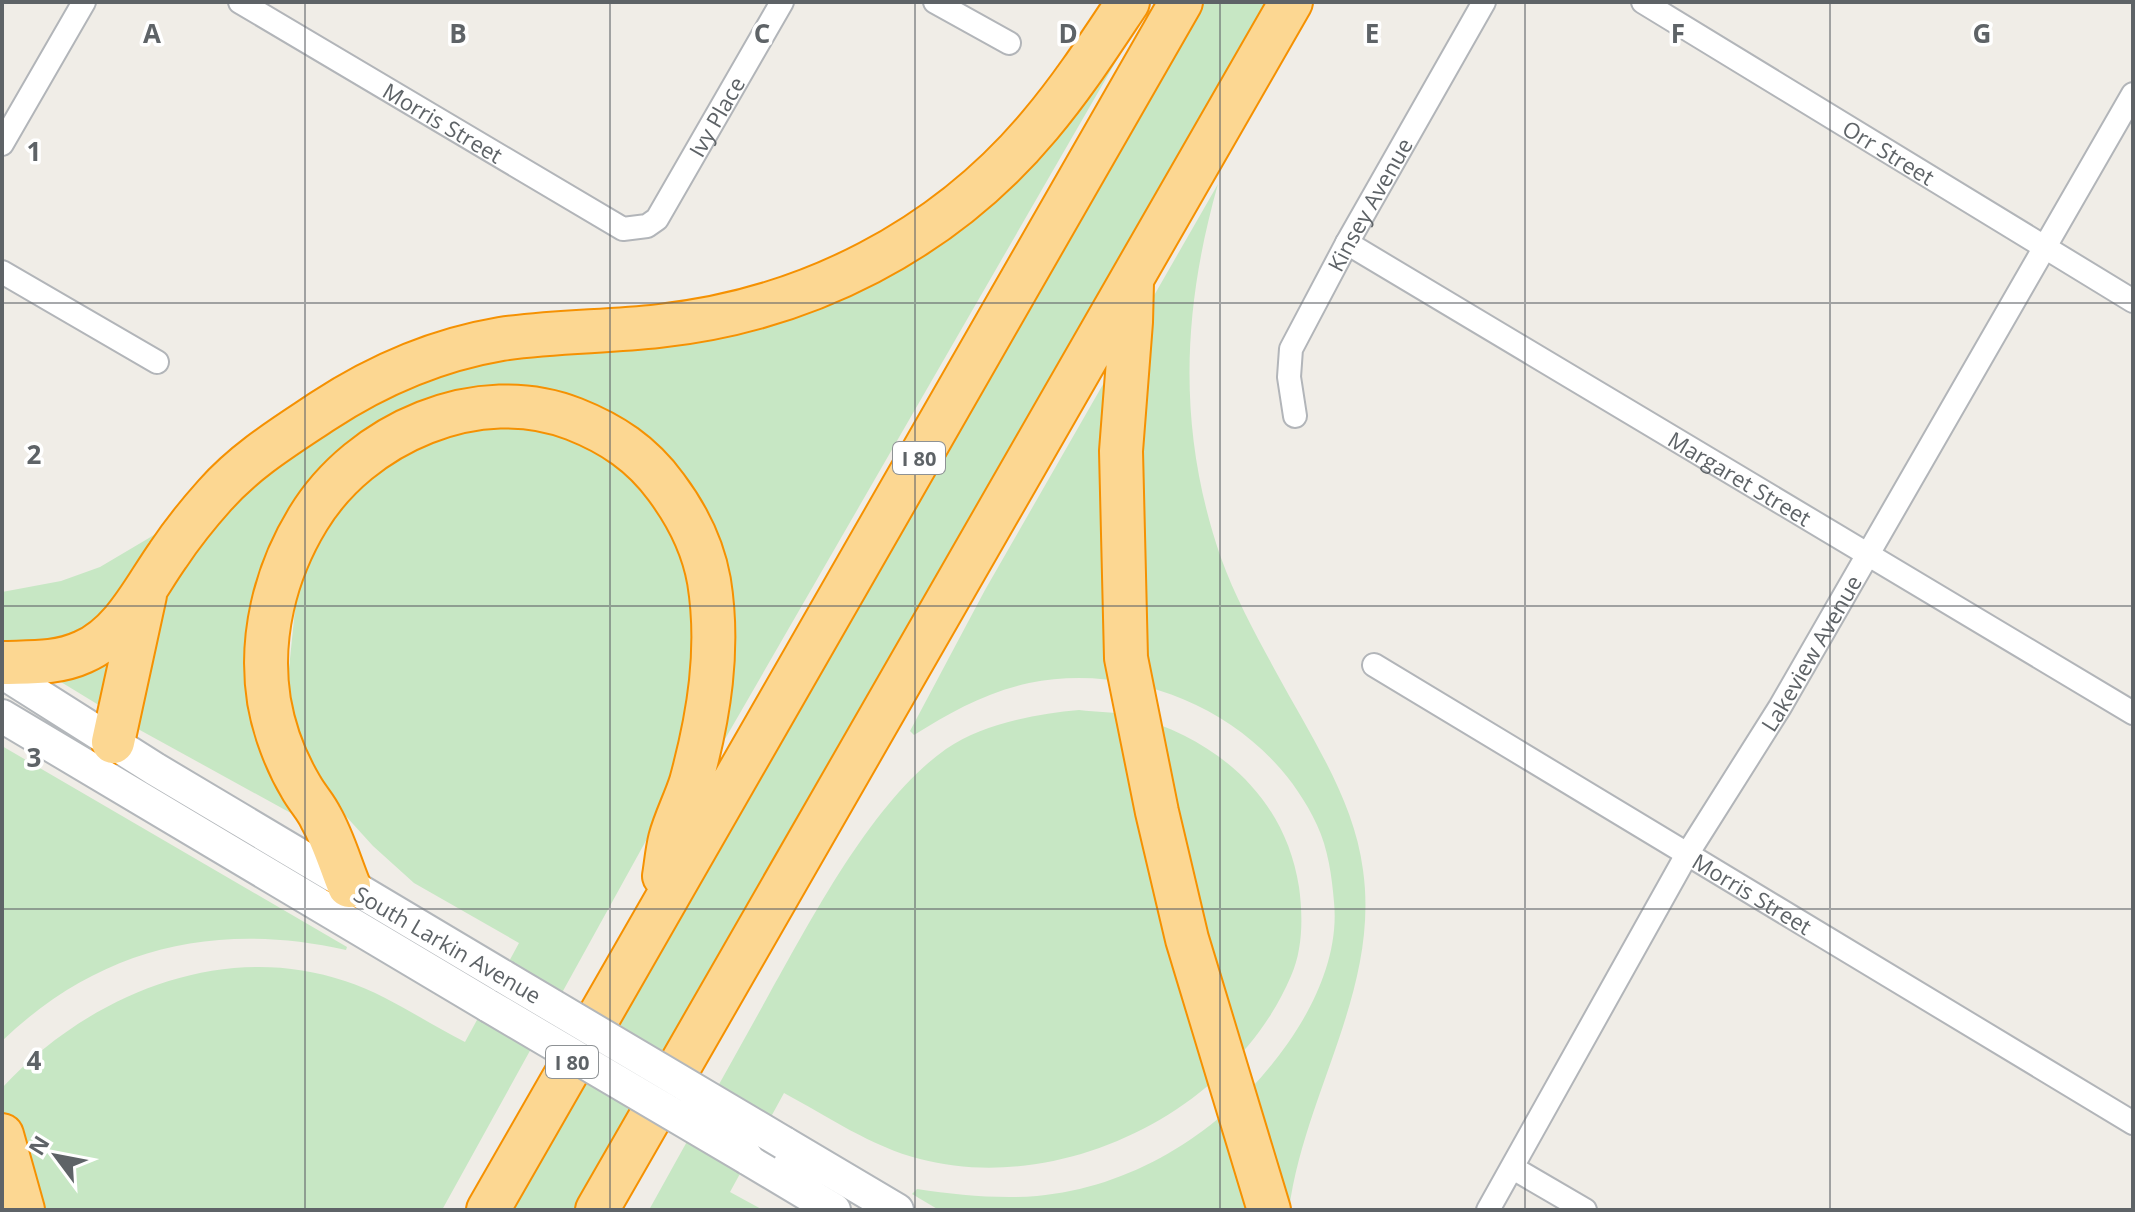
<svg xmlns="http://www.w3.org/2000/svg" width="2135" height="1212" font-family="'Open Sans',sans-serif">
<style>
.green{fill:#c7e7c4}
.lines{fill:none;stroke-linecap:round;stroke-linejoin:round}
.minor-casing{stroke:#b2b5b9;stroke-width:26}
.secondary-casing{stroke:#b3b7bb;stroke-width:36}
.motorway-casing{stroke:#f59102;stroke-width:46}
.minor{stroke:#fff;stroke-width:22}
.secondary{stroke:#fff;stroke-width:32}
.motorway{stroke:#fcd792;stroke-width:42}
.secondary-bridge-casing{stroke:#b3b7bb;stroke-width:36;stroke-linecap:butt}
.secondary-bridge{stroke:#fff;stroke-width:32}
.grid{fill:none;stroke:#5e6367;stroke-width:2;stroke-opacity:0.55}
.labels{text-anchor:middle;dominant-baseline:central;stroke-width:7;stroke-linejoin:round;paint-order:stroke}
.shield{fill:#fff;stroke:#8e9295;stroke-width:2}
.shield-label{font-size:20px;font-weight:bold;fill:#5e6367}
.street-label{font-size:22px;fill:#5e6367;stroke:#fff}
.grid-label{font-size:26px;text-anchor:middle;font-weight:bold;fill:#5e6367;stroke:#fff;stroke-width:7;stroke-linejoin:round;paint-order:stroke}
</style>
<rect width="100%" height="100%" fill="#f0ede7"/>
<!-- green -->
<path class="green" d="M 1201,2 L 1266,2 L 576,1210 L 507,1210 Z
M 1145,11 L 710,765 L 723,712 L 657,455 L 434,403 L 267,577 L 298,817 L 138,729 L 2,646 L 2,592 L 61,581 L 100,567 L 149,538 L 348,411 L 428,371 L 859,285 Z
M 1218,184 C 1182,311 1177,431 1221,558 C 1235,597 1256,635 1276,672 C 1310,735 1354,799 1363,870 C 1380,990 1304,1094 1289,1210 L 939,1210 L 912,1194 L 917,1189 C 957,1195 997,1199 1037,1196 C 1139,1187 1231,1125 1288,1043 C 1316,1003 1339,952 1334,902 C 1332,877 1328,848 1317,825 C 1268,719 1143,660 1029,683 C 987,692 950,712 914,735 L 910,731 L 985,590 Z
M 490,426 L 536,426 L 599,449 L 650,494 L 686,560 L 699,656 L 683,754 L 653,828 L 442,1210 L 2,1210 L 2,1088 C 87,996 221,939 345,981 C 388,995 425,1022 465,1042 L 519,943 L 414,883 L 373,846 L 333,802 L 301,746 L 287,688 L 296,600 L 311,559 L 335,518 L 359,488 L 423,442 Z
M 1079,710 C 1096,712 1116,712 1133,716 C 1218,740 1285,797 1299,887 C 1303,916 1303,949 1291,976 C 1234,1111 1061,1196 920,1159 C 872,1147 827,1116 784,1093 L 730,1192 L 763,1210 L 649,1210 C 688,1139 728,1069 767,998 C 811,920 872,801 946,749 C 983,724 1035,714 1079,710 Z
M 2,746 L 347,947 L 346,950 C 216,921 100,947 2,1041 Z"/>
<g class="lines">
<defs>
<g id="minor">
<path id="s1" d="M 240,2 L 623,229 L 647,226 L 657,219 L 782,2"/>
<path d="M 935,2 L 1009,43"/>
<path id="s2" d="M 1643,2 L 2133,301"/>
<path d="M 2,144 L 84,2"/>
<path id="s3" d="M 1347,243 L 2133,713"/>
<path d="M 2,272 L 157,362"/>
<path id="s4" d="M 1295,416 L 1289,377 L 1291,349 L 1347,243 L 1484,2"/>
<path id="s5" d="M 1374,665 L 2133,1123"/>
<path d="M 1513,1168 L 1585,1210"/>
<path id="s6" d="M 1488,1210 L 1686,856 L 1780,707 L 2133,94"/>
</g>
<path id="secondary" d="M 2,672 L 155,769 L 504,977
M 2,716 L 489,1006
M 784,1143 L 897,1210
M 747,1158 L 834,1210"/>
<path id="motorway" d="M 1132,283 L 1131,322 L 1121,451 L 1126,658 L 1157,812 L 1187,939 L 1269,1210
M 2,663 C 30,662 57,664 83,652 C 123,635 144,589 168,555 C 182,534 198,514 215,495 C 246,460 284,437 323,411 C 378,375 436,350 501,339 C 553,331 607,332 659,326 C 807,310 944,240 1040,125 C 1073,86 1100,44 1128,2
M 113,742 L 145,595
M 349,886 C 340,864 333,839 321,818 C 316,807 307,798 301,787 C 286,762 274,730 269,701 C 259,638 275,573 308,519 C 360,433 479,381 574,419 C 612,434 642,454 666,487 C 687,515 703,547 709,581 C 720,649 709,716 691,782 C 685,801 675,820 670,839 C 667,851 666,864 664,876
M 2,1135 L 23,1210
M 488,1210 L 1181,2
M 597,1210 L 1291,2"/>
</defs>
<!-- minor casing -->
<use href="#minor" class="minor-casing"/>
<!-- secondary casing -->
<use href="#secondary" class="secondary-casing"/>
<!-- motorway casing -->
<use href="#motorway" class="motorway-casing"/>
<!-- minor -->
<use href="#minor" class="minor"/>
<!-- secondary -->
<use href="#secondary" class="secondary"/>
<!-- motorway -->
<use href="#motorway" class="motorway"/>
<defs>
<path id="secondary-bridge" d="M 504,977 L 784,1143
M 489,1006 L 747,1158"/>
</defs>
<!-- secondary-bridge casing -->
<use href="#secondary-bridge" class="secondary-bridge-casing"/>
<!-- secondary-bridge -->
<use href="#secondary-bridge" class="secondary-bridge"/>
</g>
<!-- grid -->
<path class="grid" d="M 305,2 L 305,1210M 610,2 L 610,1210M 915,2 L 915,1210M 1220,2 L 1220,1210M 1525,2 L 1525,1210M 1830,2 L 1830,1210M 2,303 L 2133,303M 2,606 L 2133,606M 2,909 L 2133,909"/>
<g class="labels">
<!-- shield labels -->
<g class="shield">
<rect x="893" y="442" width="52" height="32" rx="6"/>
<rect x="546" y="1046" width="52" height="32" rx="6"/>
</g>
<g class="shield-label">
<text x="919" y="458">I 80</text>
<text x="572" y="1062">I 80</text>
</g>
<!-- street labels -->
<g class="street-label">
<text stroke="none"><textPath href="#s1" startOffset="600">Ivy Place</textPath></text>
<text stroke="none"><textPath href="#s1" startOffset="236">Morris Street</textPath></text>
<text stroke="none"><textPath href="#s2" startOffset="288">Orr Street</textPath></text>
<text stroke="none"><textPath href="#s4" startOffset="232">Kinsey Avenue</textPath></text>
<text stroke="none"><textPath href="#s3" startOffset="458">Margaret Street</textPath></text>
<text stroke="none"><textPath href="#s6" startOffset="644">Lakeview Avenue</textPath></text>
<text stroke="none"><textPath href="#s5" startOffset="442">Morris Street</textPath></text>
<text transform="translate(448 944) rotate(30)">South Larkin Avenue</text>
</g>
</g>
<g class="grid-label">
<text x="152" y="43">A</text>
<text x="458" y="43">B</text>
<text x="762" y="43">C</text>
<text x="1068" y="43">D</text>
<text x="1372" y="43">E</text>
<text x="1678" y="43">F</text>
<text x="1982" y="43">G</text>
<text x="34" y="161">1</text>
<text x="34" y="464">2</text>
<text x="34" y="767">3</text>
<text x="34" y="1070">4</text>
</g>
<!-- border -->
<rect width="2135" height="1212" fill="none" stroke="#5e6367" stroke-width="8"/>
<!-- north arrow -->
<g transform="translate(56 1156) rotate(302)" stroke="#ffffff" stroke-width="6" paint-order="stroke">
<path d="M0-6L14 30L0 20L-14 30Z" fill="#5e6367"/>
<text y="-12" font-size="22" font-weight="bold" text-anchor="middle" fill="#5e6367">N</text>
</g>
</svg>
